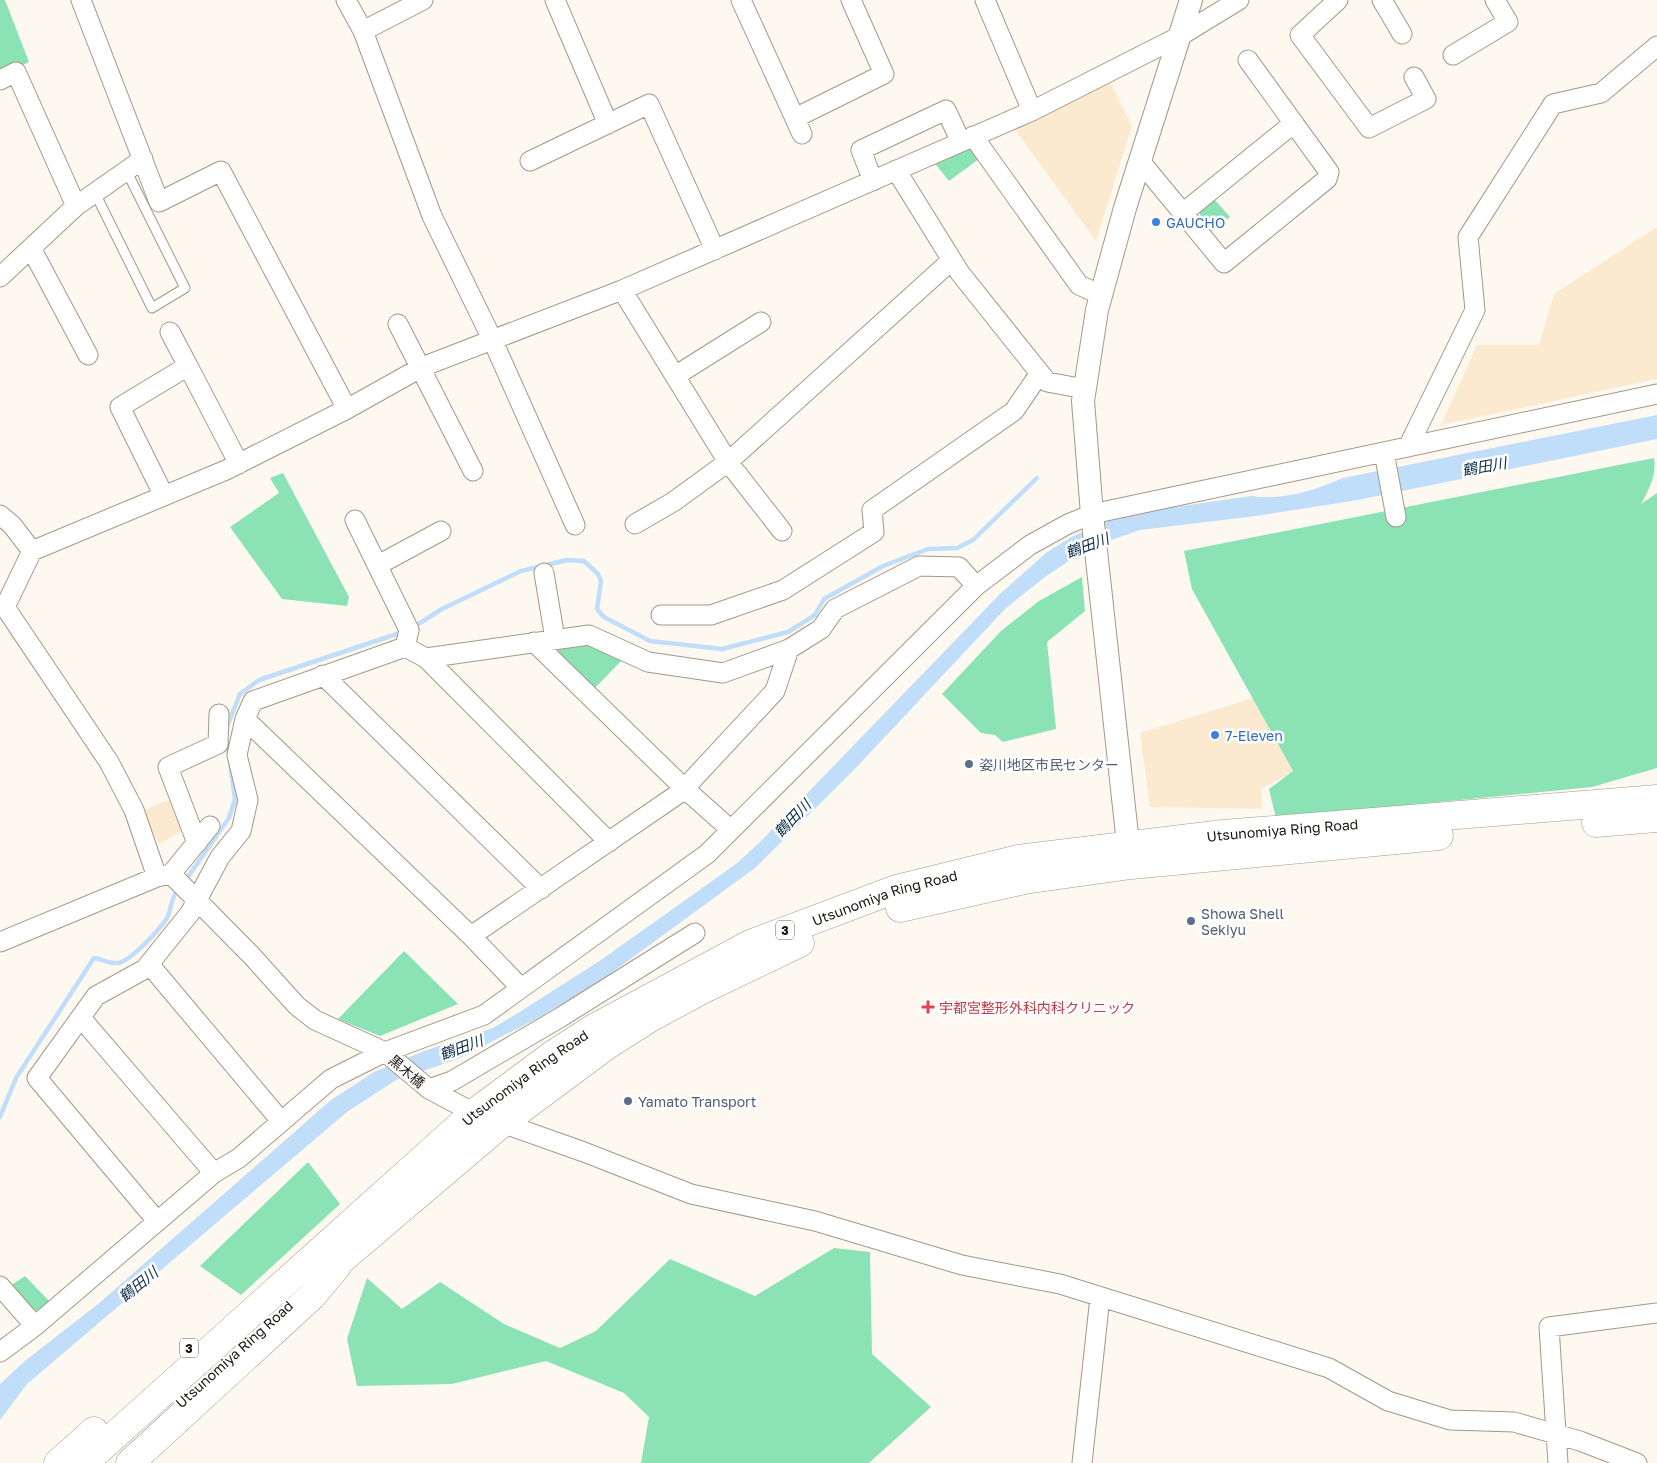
<svg xmlns="http://www.w3.org/2000/svg" width="1657" height="1463" font-family="'Golos Text','Noto Sans JP',sans-serif">
<style>
.built{fill:#fbead0}
.green{fill:#8ae2b5}
.water{fill:#c0defa}
.lines{fill:none;stroke-linecap:round;stroke-linejoin:round}
.stream{stroke:#c0defa;stroke-width:4.5}
.service-casing{stroke:#a49886;stroke-width:11}
.minor-casing{stroke:#a49886;stroke-width:21}
.tertiary-casing{stroke:#a49886;stroke-width:24}
.primary-casing{stroke:#a49886;stroke-width:29}
.service{stroke:#fff;stroke-width:9}
.minor{stroke:#fff;stroke-width:19}
.tertiary{stroke:#fff;stroke-width:22}
.primary{stroke:#fff;stroke-width:28}
.shop-dot{fill:#3f7fe0;stroke:#fff;stroke-width:2}
.service-dot{fill:#5c6f8a;stroke:#fff;stroke-width:2}
.health-dot{fill:#e0444e;stroke:#fff;stroke-width:2}
.labels{text-anchor:middle;dominant-baseline:central;stroke-width:5;stroke-linejoin:round;paint-order:stroke}
.shield{fill:#fff;stroke:#5f5c57;stroke-width:1}
.shield-label{font-size:12px;font-weight:bold;fill:#1b160f}
.shop-label{font-size:14px;fill:#366cbe;stroke:#fff;text-anchor:start}
.service-label{font-size:14px;fill:#4e5e75;stroke:#fff;text-anchor:start}
.street-label{font-size:14px;fill:#1b160f;stroke:#fff}
.health-label{font-size:14px;fill:#be3a42;stroke:#fff;text-anchor:start}
.water-label{font-size:15px;font-style:italic;fill:#0d2e49;stroke:#fff}
</style>
<rect width="100%" height="100%" fill="#fdf8f0"/>
<!-- built -->
<path class="built" d="M 1110,82 L 1132,126 L 1096,241 L 1013,127 Z
M 1657,227 L 1657,379 L 1441,425 L 1477,345 L 1539,345 L 1554,294 Z
M 1253,698 L 1293,772 L 1261,789 L 1262,809 L 1150,807 L 1140,733 Z
M 171,799 L 185,830 L 159,844 L 142,811 Z"/>
<!-- green -->
<path class="green" d="M 0,0 L 5,0 L 29,62 L 0,76 Z
M 963,146 L 972,148 L 979,159 L 949,181 L 933,161 Z
M 1214,199 L 1230,217 L 1210,233 L 1200,223 L 1200,212 Z
M 1654,458 C 1657,474 1649,490 1641,504 L 1657,493 L 1657,768 L 1592,787 L 1276,818 L 1269,789 L 1293,771 L 1192,589 L 1184,551 Z
M 283,473 L 349,597 L 347,606 L 282,599 L 230,527 L 279,493 L 270,478 Z
M 1082,577 L 1085,611 L 1047,642 L 1056,729 L 1003,742 L 995,735 L 981,733 L 942,694 L 1001,631 L 1039,601 Z
M 590,638 L 627,655 L 591,692 L 555,657 L 557,644 Z
M 404,951 L 458,1004 L 380,1036 L 338,1019 Z
M 308,1162 L 340,1204 L 241,1295 L 200,1266 Z
M 834,1248 L 870,1252 L 872,1354 L 931,1407 L 869,1463 L 641,1463 L 649,1417 L 624,1393 L 546,1361 L 452,1384 L 357,1386 L 347,1339 L 367,1278 L 402,1309 L 440,1282 L 504,1324 L 560,1348 L 596,1331 L 670,1259 L 755,1296 Z
M 25,1276 L 51,1303 L 43,1310 L 31,1310 L 10,1286 Z"/>
<!-- water -->
<path class="water" d="M 1657,415 L 1657,439 L 1358,500 L 1256,516 L 1140,530 L 1088,548 L 1045,577 L 1006,608 L 851,773 L 755,868 L 599,982 L 538,1018 L 458,1059 L 396,1080 L 347,1112 L 27,1384 L 0,1420 L 0,1384 L 26,1360 L 98,1304 L 331,1100 L 374,1072 L 424,1051 L 493,1028 L 518,1013 L 601,960 L 736,864 L 760,842 L 1000,594 L 1046,553 L 1071,537 L 1125,514 L 1251,496 C 1283,501 1315,490 1343,478 Z"/>
<g class="lines">
<!-- stream -->
<path class="stream" d="M 412,628 L 442,609 L 521,571 L 567,560 L 584,561 L 598,574 L 601,581 L 597,609 L 604,617 L 650,641 L 722,649 L 788,632 L 815,615 L 824,599 L 883,566 L 928,549 L 957,548 L 973,540 L 1037,478
M 226,729 L 240,694 L 259,680 L 403,632
M 185,881 L 229,818 L 235,799 L 227,741
M 0,1117 L 16,1078 L 94,958 C 101,959 111,964 118,963 C 131,961 160,929 167,918 C 172,908 171,897 178,889"/>
<defs>
<path id="service" d="M 95,193 L 152,308 L 185,288 L 126,170"/>
<path id="minor" d="M 81,0 L 159,202 L 221,171 L 347,409
M 346,0 L 363,31 L 432,216 L 492,339 L 575,525
M 555,0 L 608,124
M 741,0 L 802,134
M 985,0 L 1032,111
M 1338,0 L 1300,35 L 1369,128 L 1426,99 L 1414,77
M 1382,0 L 1402,34
M 363,31 L 423,0
M 1453,55 L 1508,22 L 1495,0
M 0,80 L 16,72 L 76,206 L 0,277
M 795,118 L 884,74 L 851,0
M 973,136 L 1079,285 L 1101,295
M 530,161 L 649,104 L 715,250
M 1140,161 L 1224,263 L 1327,179 L 1329,172 L 1248,60
M 896,170 L 960,273 L 1047,382 L 1085,389
M 873,181 L 861,150 L 946,110 L 961,142
M 76,206 L 143,159
M 1183,213 L 1294,123
M 31,248 L 88,355
M 622,290 L 728,462 L 782,531
M 398,324 L 473,471
M 170,332 L 188,366
M 675,376 L 761,322
M 1408,447 L 1475,310 L 1468,237 L 1553,104 L 1601,93 L 1657,46
M 1384,452 L 1396,517
M 164,496 L 120,407 L 188,366 L 239,464
M 0,515 L 12,525 L 32,551 L 5,607 L 109,762 L 134,810 L 157,877 L 171,874 L 252,956 L 297,1006 L 315,1020 L 385,1052 L 429,1089 L 474,1113 L 584,1152 L 691,1194 L 815,1221 L 962,1265 L 1060,1284 L 1329,1368 L 1388,1401 L 1450,1420 L 1514,1422 L 1580,1441 L 1637,1463
M 355,520 L 409,630 L 405,647
M 635,524 L 673,502 L 728,462 L 952,260
M 32,551 L 226,470 L 347,409 L 422,367 L 622,290 L 1032,111 L 1180,36 L 1239,0
M 378,565 L 441,531
M 544,573 L 555,639
M 661,615 L 711,615 L 783,590 L 874,532 L 872,510 L 1014,411 L 1040,373
M 534,642 L 684,788 L 731,830
M 426,658 L 589,635 L 648,662 L 723,673 L 789,649 L 821,629 L 835,609 L 919,566 L 959,567 L 976,586
M 323,675 L 541,889
M 245,719 L 471,936 L 521,988
M 197,843 L 168,767 L 218,744 L 219,714
M 171,874 L 210,826
M 471,936 L 681,792 L 775,691 L 789,649
M 0,942 L 157,877
M 149,964 L 281,1121
M 81,1018 L 214,1173
M 429,1089 L 452,1081 L 561,1017 L 695,933
M 157,1221 L 37,1078 L 96,996 L 145,969 L 190,913 L 220,857 L 241,831 L 248,800 L 237,755 L 245,719 L 253,701 L 405,647 L 426,658 L 609,842
M 0,1286 L 35,1326
M 0,1352 L 35,1326 L 214,1173 L 239,1158 L 331,1079 L 385,1052 L 484,1015 L 707,854 L 976,586 L 1030,545 L 1068,524 L 1092,514 L 1657,394
M 1082,1463 L 1100,1297
M 1558,1463 L 1549,1327 L 1657,1313"/>
<path id="tertiary" d="M 1130,862 L 1092,514 L 1083,401 L 1097,310 L 1125,208 L 1191,0"/>
<g id="primary">
<path d="M 1596,823 L 1657,818"/>
<path d="M 900,908 L 1024,880 L 1131,865 L 1439,836"/>
<path d="M 321,1277 L 501,1124 L 606,1046 L 650,1018 L 702,990 L 800,943"/>
<path d="M 58,1463 L 94,1431"/>
<path id="s1" d="M 84,1463 L 474,1113 L 555,1053 L 594,1028 L 750,944 L 896,889 L 1018,859 L 1223,834 L 1657,799"/>
<path d="M 130,1463 L 312,1296 L 337,1266"/>
</g>
</defs>
<!-- service casing -->
<use href="#service" class="service-casing"/>
<!-- minor casing -->
<use href="#minor" class="minor-casing"/>
<!-- tertiary casing -->
<use href="#tertiary" class="tertiary-casing"/>
<!-- primary casing -->
<use href="#primary" class="primary-casing"/>
<!-- service -->
<use href="#service" class="service"/>
<!-- minor -->
<use href="#minor" class="minor"/>
<!-- tertiary -->
<use href="#tertiary" class="tertiary"/>
<!-- primary -->
<use href="#primary" class="primary"/>
</g>
<!-- markers -->
<g class="shop-dot">
<circle cx="1156" cy="222" r="5"/>
<circle cx="1215" cy="735" r="5"/>
</g>
<g class="service-dot">
<circle cx="969" cy="764" r="5"/>
<circle cx="1191" cy="921" r="5"/>
<circle cx="628" cy="1101" r="5"/>
</g>
<path class="health-dot" d="M925.5 999.5h5v5h5v5h-5v5h-5v-5h-5v-5h5z"/>
<g class="labels">
<!-- shield labels -->
<g class="shield">
<rect x="776" y="920.5" width="18" height="19" rx="4"/>
<rect x="180" y="1338.5" width="18" height="19" rx="4"/>
</g>
<g class="shield-label">
<text x="785" y="930">3</text>
<text x="189" y="1348">3</text>
</g>
<!-- shop labels -->
<g class="shop-label">
<text x="1166" y="222">GAUCHO</text>
<text x="1225" y="735">7-Eleven</text>
</g>
<!-- service labels -->
<g class="service-label">
<text x="979" y="764">姿川地区市民センター</text>
<text x="1201" y="913">Showa Shell<tspan x="1201" dy="16">Sekiyu</tspan></text>
<text x="638" y="1101">Yamato Transport</text>
</g>
<!-- street labels -->
<g class="street-label">
<text stroke="none"><textPath href="#s1" startOffset="1396">Utsunomiya Ring Road</textPath></text>
<text stroke="none"><textPath href="#s1" startOffset="991">Utsunomiya Ring Road</textPath></text>
<text transform="translate(407 1071) rotate(40)">黒木橋</text>
<text stroke="none"><textPath href="#s1" startOffset="586">Utsunomiya Ring Road</textPath></text>
<text transform="translate(234 1354) rotate(-42)">Utsunomiya Ring Road</text>
</g>
<!-- health labels -->
<g class="health-label">
<text x="939" y="1007">宇都宮整形外科内科クリニック</text>
</g>
<!-- water labels -->
<g class="water-label">
<text transform="translate(1484 466) rotate(-10)">鶴田川</text>
<text transform="translate(1087 545) rotate(-20)">鶴田川</text>
<text transform="translate(792 818) rotate(-46)">鶴田川</text>
<text transform="translate(461 1047) rotate(-20)">鶴田川</text>
<text transform="translate(138 1284) rotate(-39)">鶴田川</text>
</g>
</g>
</svg>
